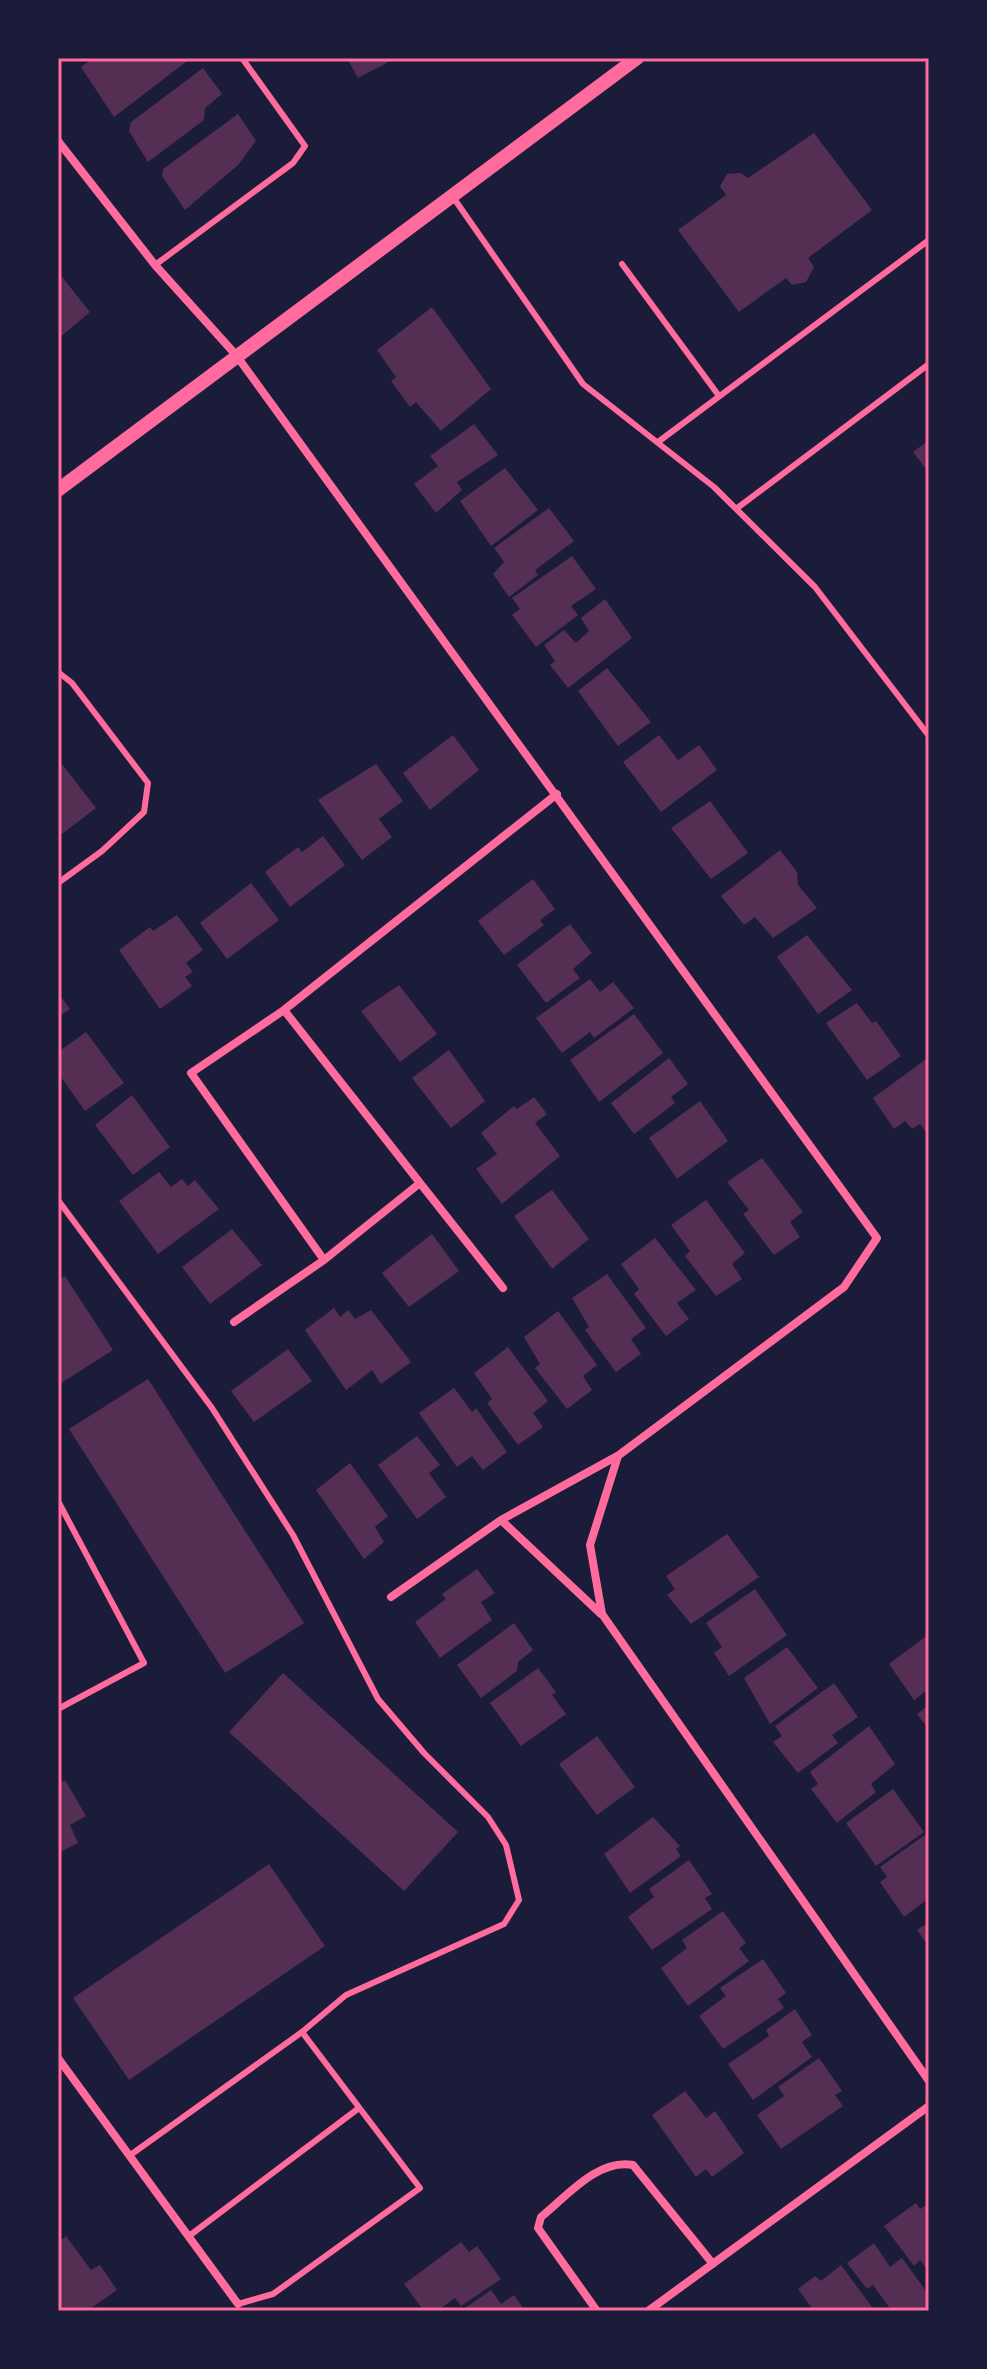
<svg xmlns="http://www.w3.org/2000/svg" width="987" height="2369" font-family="Figtree,sans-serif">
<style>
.building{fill:#542f53}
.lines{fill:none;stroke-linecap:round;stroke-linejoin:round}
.service{stroke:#ff6b9d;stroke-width:6}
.minor{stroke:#ff6b9d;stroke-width:8}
.tertiary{stroke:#ff6b9d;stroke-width:14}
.neatline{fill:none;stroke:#ff6b9d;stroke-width:3}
</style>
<rect width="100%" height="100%" fill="#1b1b3a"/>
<!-- building -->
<path class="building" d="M 93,58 L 191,58 L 114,117 L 81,67 Z
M 347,58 L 396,58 L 358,78 Z
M 203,68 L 222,94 L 205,108 L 204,120 L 148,162 L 129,131 L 131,122 Z
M 238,114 L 256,141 L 238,165 L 185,210 L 162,176 L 163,169 Z
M 814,133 L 872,210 L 808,258 L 814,267 L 806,282 L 792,285 L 786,278 L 739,312 L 678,230 L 726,195 L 720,186 L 727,174 L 741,173 L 748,178 Z
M 58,272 L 90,312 L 58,339 Z
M 432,307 L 491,389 L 441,431 L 416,402 L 410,407 L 391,381 L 396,377 L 377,350 Z
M 474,424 L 498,455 L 457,482 L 462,490 L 436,513 L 414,484 L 438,466 L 430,456 Z
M 929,440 L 929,473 L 913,452 Z
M 505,468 L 538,510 L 491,546 L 460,501 Z
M 549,508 L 574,541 L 535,570 L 538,575 L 509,597 L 493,574 L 504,562 L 494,548 Z
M 572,556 L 596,589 L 571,606 L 578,615 L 536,647 L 512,615 L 520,609 L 512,598 Z
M 605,599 L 632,638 L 568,688 L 550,665 L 555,661 L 544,645 L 564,630 L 576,643 L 589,631 L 581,618 Z
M 607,668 L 651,722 L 618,746 L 578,691 Z
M 453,735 L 479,770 L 430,810 L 403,773 Z
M 659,735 L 678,760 L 699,745 L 717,770 L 661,812 L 623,762 Z
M 58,759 L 96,808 L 58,837 Z
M 376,764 L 403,801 L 379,819 L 392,837 L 362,860 L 318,800 Z
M 710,801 L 748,853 L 711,879 L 671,828 Z
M 323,836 L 345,865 L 290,907 L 265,872 L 298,847 L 302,852 Z
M 780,850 L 797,872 L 798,885 L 817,908 L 773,938 L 755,917 L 744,925 L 721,896 Z
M 533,879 L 555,909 L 540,920 L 544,925 L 504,955 L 478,921 Z
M 251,883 L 279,920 L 227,959 L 200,923 Z
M 177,915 L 203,950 L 186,963 L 193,972 L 185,977 L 192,986 L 160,1009 L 119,950 L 150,927 L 153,931 Z
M 570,924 L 592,953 L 573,969 L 580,978 L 546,1003 L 517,965 Z
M 807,935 L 852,990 L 818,1014 L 777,957 Z
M 590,979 L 600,992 L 613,982 L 634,1008 L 594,1038 L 590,1032 L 562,1053 L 536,1018 Z
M 399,985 L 437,1034 L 400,1062 L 361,1011 Z
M 58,993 L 70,1009 L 58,1017 Z
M 857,1003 L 872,1023 L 876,1021 L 901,1056 L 867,1080 L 826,1023 Z
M 634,1014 L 663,1053 L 599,1102 L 570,1060 Z
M 86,1032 L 124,1083 L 85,1111 L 58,1073 L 58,1052 Z
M 449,1050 L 485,1101 L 451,1128 L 412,1078 Z
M 929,1057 L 929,1136 L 920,1124 L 912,1129 L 905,1121 L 894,1129 L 873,1098 Z
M 669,1058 L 688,1084 L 671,1097 L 675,1103 L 634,1134 L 611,1103 Z
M 132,1095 L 170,1147 L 133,1175 L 95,1125 Z
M 534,1097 L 547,1114 L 535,1123 L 560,1156 L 502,1204 L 476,1169 L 497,1154 L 481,1133 L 514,1106 L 517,1109 Z
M 700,1101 L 728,1141 L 677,1179 L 649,1138 Z
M 762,1158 L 803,1212 L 790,1222 L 800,1237 L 774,1255 L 743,1214 L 749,1210 L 727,1182 Z
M 159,1172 L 171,1187 L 182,1179 L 188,1186 L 195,1180 L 219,1209 L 158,1254 L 119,1201 Z
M 552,1190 L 589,1239 L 552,1269 L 514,1216 Z
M 706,1200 L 745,1253 L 732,1264 L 742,1279 L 716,1296 L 685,1256 L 690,1251 L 671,1225 Z
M 232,1229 L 262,1265 L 210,1304 L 182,1267 Z
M 432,1234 L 459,1271 L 409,1307 L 382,1273 Z
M 655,1238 L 696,1290 L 677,1303 L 689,1319 L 666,1336 L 634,1294 L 639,1289 L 621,1264 Z
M 607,1274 L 646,1328 L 631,1339 L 641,1354 L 616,1372 L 585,1330 L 589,1327 L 572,1298 Z
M 65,1276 L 113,1350 L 58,1385 L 58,1280 Z
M 334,1308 L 340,1317 L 348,1310 L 355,1319 L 371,1310 L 411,1362 L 381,1384 L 372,1370 L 346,1390 L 305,1330 Z
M 558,1311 L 597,1365 L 583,1376 L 592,1390 L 567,1409 L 535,1368 L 540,1364 L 524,1337 Z
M 508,1347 L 548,1401 L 533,1413 L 543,1427 L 518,1445 L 487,1403 L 492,1399 L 474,1373 Z
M 288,1349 L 312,1381 L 254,1422 L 231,1391 Z
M 148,1379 L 304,1623 L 225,1673 L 69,1429 Z
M 454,1388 L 472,1412 L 476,1408 L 507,1452 L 483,1470 L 472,1456 L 457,1467 L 419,1413 Z
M 417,1436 L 440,1465 L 429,1473 L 446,1497 L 417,1519 L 378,1465 Z
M 350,1463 L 388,1516 L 375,1527 L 384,1542 L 364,1559 L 316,1490 Z
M 727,1534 L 759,1577 L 691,1624 L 667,1595 L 675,1589 L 666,1576 Z
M 477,1569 L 495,1593 L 481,1602 L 492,1620 L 440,1658 L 415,1622 L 446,1599 L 442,1594 Z
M 755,1589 L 787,1635 L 729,1676 L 714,1653 L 722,1647 L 706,1623 Z
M 514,1623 L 533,1650 L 518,1662 L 517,1671 L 481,1698 L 457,1665 Z
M 929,1634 L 929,1689 L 914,1700 L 889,1664 Z
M 787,1647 L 818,1688 L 770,1724 L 744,1678 Z
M 538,1668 L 556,1692 L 552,1695 L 566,1714 L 521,1746 L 490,1703 Z
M 283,1673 L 458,1832 L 404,1891 L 229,1732 Z
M 834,1683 L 858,1717 L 832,1735 L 838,1743 L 798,1773 L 773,1742 L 782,1736 L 775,1726 Z
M 929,1705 L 929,1730 L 917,1714 Z
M 869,1726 L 895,1764 L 871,1784 L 876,1792 L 837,1823 L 811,1789 L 818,1784 L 810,1772 Z
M 597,1736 L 635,1787 L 597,1815 L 559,1764 Z
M 65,1780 L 86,1816 L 70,1825 L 78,1843 L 58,1853 L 58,1785 Z
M 893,1789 L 924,1832 L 876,1866 L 846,1823 Z
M 653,1817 L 680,1846 L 676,1849 L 681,1856 L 630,1893 L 604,1854 Z
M 929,1832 L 929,1898 L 904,1917 L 880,1882 L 887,1877 L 880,1867 Z
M 689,1860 L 712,1894 L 705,1898 L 712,1909 L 652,1950 L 628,1917 L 654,1897 L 649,1889 Z
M 269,1864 L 325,1946 L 129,2080 L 73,1998 Z
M 723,1911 L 746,1943 L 739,1948 L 749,1961 L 688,2006 L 661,1968 L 687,1948 L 682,1940 Z
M 929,1922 L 929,1947 L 917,1930 Z
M 763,1959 L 786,1993 L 778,1999 L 784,2008 L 723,2049 L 699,2016 L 726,1996 L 720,1988 Z
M 795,2009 L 812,2035 L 802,2042 L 812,2057 L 753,2100 L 728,2064 L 769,2036 L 766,2030 Z
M 819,2058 L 842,2091 L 835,2095 L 843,2106 L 781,2149 L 757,2115 L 784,2096 L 778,2087 Z
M 685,2091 L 706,2118 L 715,2111 L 744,2153 L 712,2177 L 706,2169 L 696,2177 L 652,2115 Z
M 916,2203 L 920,2209 L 929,2203 L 929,2272 L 920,2260 L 914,2266 L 884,2226 Z
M 66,2236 L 91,2270 L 100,2265 L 117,2290 L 87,2311 L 58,2311 L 58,2243 Z
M 461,2242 L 469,2252 L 477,2246 L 501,2279 L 461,2306 L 455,2298 L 437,2311 L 424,2311 L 404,2284 Z
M 874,2243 L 890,2267 L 902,2258 L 929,2295 L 929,2306 L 922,2311 L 892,2311 L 873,2285 L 867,2289 L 847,2263 Z
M 841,2265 L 875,2311 L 814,2311 L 798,2289 L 815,2276 L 821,2281 Z
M 491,2290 L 501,2304 L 514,2295 L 525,2311 L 461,2311 Z"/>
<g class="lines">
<!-- service -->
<path class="service" d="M 453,197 L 583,384 L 714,487 L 815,587 L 929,736
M 622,264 L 719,396
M 155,265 L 293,163 L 305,146 L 242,58
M 658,442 L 929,240
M 736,509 L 929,364
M 58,672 L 72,683 L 148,783 L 144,812 L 102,851 L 58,883
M 58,1200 L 212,1408 L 293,1535 L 378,1699 L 424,1753 L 488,1817 L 506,1845 L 519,1900 L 504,1924 L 346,1995 L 302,2032
M 58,1501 L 144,1663 L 58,1709
M 129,2156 L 302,2032 L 420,2188 L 273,2294 L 238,2304
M 189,2236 L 359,2108"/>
<!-- minor -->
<path class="minor" d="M 58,141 L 155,265 L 236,355 L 877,1238 L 844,1287 L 619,1455 L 501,1520 L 391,1597
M 420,1183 L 503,1288
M 324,1260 L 191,1073 L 284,1010 L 557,794
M 234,1322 L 324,1260 L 420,1183 L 284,1010
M 618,1456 L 590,1545 L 602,1614 L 929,2081
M 501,1520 L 601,1614
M 58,2058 L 238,2304
M 597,2311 L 538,2228 L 541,2217 C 566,2197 598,2158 633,2165 L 713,2264
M 648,2311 L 929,2106"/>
<!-- tertiary -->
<path class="tertiary" d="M 58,490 L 637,58"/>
</g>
<!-- border -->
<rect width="987" height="2369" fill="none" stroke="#1b1b3a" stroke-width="120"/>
<rect x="60" y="60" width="867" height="2249" class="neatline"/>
</svg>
